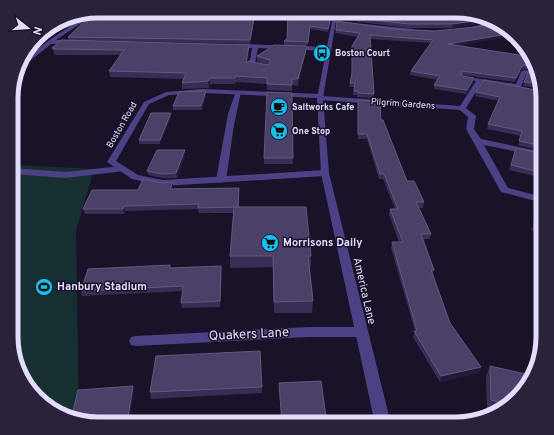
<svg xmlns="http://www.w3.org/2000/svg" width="554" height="435" font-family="Overpass,sans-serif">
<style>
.green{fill:#163032}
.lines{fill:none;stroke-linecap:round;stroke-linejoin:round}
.service{fill:#4b4184;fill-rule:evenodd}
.minor{fill:#4b4184;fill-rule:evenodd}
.tertiary{fill:#4b4184;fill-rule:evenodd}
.wall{fill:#392d55}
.shaded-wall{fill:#241a3c}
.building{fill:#4b4067;stroke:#63587e}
.labels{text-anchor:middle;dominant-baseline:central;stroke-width:3;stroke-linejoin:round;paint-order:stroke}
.far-poi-label{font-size:9px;font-weight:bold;fill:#e4dcfd;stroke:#191229;text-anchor:start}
.far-street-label{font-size:9px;fill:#e4dcfd;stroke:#191229}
.poi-label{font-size:11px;font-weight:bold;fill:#e4dcfd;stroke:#191229;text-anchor:start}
.street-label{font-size:11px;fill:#e4dcfd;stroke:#191229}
.near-street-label{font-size:13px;fill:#e4dcfd;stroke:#191229}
.rim{fill:none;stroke:#e4dcfd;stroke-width:5}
</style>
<rect width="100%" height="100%" fill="#191229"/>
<!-- green -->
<path class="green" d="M 12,165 L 94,169 L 76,231 L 79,418 L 40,402 L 20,375 L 11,343 Z"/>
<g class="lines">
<!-- service -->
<path class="service" d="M 236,91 L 241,92 L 234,125 L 226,180 L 221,183 L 216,180 L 228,114 Z
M 121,166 L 125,169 L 124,171 L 66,178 L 12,174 L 12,168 L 66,172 Z"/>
<!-- minor -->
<path class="minor" d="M 87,15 L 93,15 L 56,40 L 73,40 L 75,41 L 75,43 L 51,44 L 20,69 L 17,70 L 19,64 L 48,41 Z
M 334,21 L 413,29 L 416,31 L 413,33 L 336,23 Z
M 490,23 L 495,25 L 459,32 L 456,30 Z
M 237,44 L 329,47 L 332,49 L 329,51 L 258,48 L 255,64 L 263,66 L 263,68 L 249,65 L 252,48 L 235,47 L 234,46 Z
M 524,70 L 537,72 L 538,76 L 526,74 L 521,87 L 530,89 L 530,91 L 482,82 L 466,108 L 476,116 L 474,129 L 481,139 L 543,152 L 543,157 L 484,145 L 508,188 L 543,197 L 543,203 L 501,192 L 466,129 L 468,117 L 460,110 L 320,100 L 317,98 L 202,93 L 169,95 L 149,104 L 116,161 L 138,175 L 163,180 L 325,170 L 329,173 L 325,176 L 163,186 L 132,179 L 107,162 L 144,102 L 166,92 L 202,89 L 320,94 L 323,96 L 460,106 L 476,81 L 461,78 L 461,76 L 516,84 L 521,72 Z
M 309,327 L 361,327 L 366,328 L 367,332 L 366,336 L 361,337 L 309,337 L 136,346 L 131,345 L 129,341 L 131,337 L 136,336 Z"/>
<!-- tertiary -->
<path class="tertiary" d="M 325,13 L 329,13 L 336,21 L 323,98 L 329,173 L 391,424 L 375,424 L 321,173 L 317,98 L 332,21 Z"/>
</g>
<!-- wall -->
<path class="wall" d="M 462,11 L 487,22 L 452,28 L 408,28 L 336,19 L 331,13 Z
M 288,13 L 331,18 L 328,32 L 310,29 L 308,45 L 284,45 L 284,41 L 287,39 Z
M 255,14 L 250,44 L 68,40 L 68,37 L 152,18 L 151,18 L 93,17 L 93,15 Z
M 476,27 L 458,46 L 534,60 L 537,70 L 523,69 L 520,71 L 515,82 L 461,75 L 474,82 L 466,94 L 434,89 L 434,85 L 438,80 L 410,75 L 411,71 L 431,43 L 370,39 L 374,94 L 373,98 L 357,97 L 357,95 L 353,95 L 354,87 L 349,87 L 358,37 L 335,33 L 336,30 L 393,29 L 435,31 Z
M 249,45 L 249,50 L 247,63 L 267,65 L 257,62 L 257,56 L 307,46 L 306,52 L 298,86 L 292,85 L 292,91 L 267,90 L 267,84 L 236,82 L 235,84 L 210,84 L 209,88 L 182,89 L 182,83 L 183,79 L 110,77 L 109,71 L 120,55 L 55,55 L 52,48 Z
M 537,73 L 541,88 L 523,86 L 524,82 Z
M 476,92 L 543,98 L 543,151 L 518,145 L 521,136 L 487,129 L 488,124 L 499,101 L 475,96 Z
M 206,95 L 202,110 L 173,110 L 173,106 Z
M 358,100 L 373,104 L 381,120 L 407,181 L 424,202 L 423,208 L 419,208 L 431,234 L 430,239 L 423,239 L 434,270 L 433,274 L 450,323 L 481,367 L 478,373 L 440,382 L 413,337 L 415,331 L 391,248 L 392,242 L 399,242 L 389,214 L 390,209 L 395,209 L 383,179 L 379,179 L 367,139 L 358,139 Z
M 171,113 L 171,117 L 160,144 L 139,144 L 139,140 Z
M 516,148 L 543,154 L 543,178 L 509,170 Z
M 185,150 L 185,155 L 177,178 L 163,178 L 148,175 L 147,171 Z
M 264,158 L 293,158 L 293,164 L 264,164 Z
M 173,182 L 173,189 L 239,188 L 239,207 L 311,256 L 311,267 L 310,267 L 313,301 L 312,313 L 274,313 L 273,267 L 230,268 L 230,256 L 234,213 L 199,213 L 198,209 L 125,211 L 124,214 L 85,214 L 83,209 L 138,190 L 162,183 Z
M 537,204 L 543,205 L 543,233 L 532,231 L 536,209 Z
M 221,266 L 222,271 L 220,307 L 182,308 L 181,303 L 183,291 L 82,296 L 81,291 L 170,268 Z
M 260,351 L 262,393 L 151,399 L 150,392 Z
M 490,366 L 521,395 L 496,412 L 487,410 L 486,376 Z"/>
<!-- shaded-wall -->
<path class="shaded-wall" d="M 255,14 L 250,44 L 250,40 Z
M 482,20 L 487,22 L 452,28 L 452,24 Z
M 514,33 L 516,36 L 447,48 L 448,44 Z
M 249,45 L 249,50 L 246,69 L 246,63 Z
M 307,46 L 306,52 L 298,86 L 298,79 Z
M 524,65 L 523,69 L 520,71 L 515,82 L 521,68 Z
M 210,78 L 210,84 L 209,88 L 208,81 Z
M 474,78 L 474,82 L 466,94 L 467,90 Z
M 206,91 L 206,95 L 202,110 L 201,106 Z
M 171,113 L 171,117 L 160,144 L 160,140 Z
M 185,150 L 185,155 L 177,178 L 176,173 Z
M 173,182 L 173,187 L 171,194 L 170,189 Z
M 124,206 L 125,211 L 124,214 L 123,209 Z
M 221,266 L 222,271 L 220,307 L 220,301 Z
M 481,367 L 478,373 L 440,382 L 441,376 Z
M 133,386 L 134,392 L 129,424 L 127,424 Z"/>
<!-- building -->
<path class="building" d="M 462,11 L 482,20 L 452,24 L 409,24 L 336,16 L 334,13 Z
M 288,13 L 326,13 L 331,18 L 328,29 L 310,26 L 308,42 L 284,41 L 287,39 Z
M 255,14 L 250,40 L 68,37 L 87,19 L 153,18 L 154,16 L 151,15 Z
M 337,21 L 393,29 L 435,31 L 476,27 L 493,24 L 514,33 L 448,44 L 532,57 L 534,60 L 536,66 L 524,65 L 521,68 L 516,78 L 461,71 L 462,76 L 474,78 L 467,90 L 434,85 L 440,76 L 411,71 L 433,40 L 370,35 L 374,94 L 358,93 L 358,91 L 354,91 L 355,83 L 350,83 L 352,74 L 352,46 L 360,33 L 336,30 Z
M 61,40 L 249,45 L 246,63 L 249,61 L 267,65 L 270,64 L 270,60 L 257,56 L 274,45 L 307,46 L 298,79 L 292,79 L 292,85 L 267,84 L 267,78 L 235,76 L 235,78 L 210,78 L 208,81 L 182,83 L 186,73 L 109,71 L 124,50 L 53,49 L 55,48 L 52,48 Z
M 528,72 L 537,73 L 540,84 L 524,82 Z
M 484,80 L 541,91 L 543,98 L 543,146 L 519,141 L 522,131 L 488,124 L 500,97 L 476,92 Z
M 206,91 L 201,106 L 173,106 L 179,92 Z
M 267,92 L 292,93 L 293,158 L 264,158 Z
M 358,100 L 373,101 L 373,104 L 380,104 L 381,120 L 383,120 L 407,181 L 414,181 L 424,202 L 416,202 L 431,234 L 421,234 L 434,270 L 431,270 L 450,323 L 481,367 L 441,376 L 414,331 L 417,331 L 392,242 L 403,242 L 390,209 L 398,209 L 384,174 L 380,174 L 367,134 L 358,134 Z
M 151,113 L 171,113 L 160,140 L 139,140 Z
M 516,148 L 543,154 L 543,173 L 511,165 Z
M 157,150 L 185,150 L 176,173 L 162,174 L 147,171 Z
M 143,179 L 162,183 L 173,182 L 170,189 L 239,188 L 238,207 L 198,208 L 199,204 L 124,206 L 123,209 L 83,209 L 92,190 L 138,190 Z
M 537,204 L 543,205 L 543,228 L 534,226 Z
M 234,207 L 306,207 L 311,256 L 308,256 L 313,301 L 274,302 L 273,256 L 230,256 Z
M 170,265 L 170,268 L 221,266 L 220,301 L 181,303 L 183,286 L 81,291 L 88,269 Z
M 260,351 L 262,387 L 150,392 L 156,356 Z
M 490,366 L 530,375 L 521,395 L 508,404 L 491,400 Z
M 321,381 L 327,424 L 282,424 L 279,383 Z
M 133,386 L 127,424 L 92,424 L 72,415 L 78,390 Z"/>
<!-- icons -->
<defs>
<symbol id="bus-disc" viewBox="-11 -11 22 22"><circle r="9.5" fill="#16c1ef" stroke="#191229"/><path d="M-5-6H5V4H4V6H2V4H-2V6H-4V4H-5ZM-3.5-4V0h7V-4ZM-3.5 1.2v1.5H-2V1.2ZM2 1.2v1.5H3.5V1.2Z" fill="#111"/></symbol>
<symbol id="cafe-disc" viewBox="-11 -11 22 22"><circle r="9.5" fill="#16c1ef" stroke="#191229"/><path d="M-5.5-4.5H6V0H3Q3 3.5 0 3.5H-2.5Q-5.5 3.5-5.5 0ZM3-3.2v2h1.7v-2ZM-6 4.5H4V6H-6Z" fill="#111"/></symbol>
<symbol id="supermarket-disc" viewBox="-11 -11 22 22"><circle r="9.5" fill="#16c1ef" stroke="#191229"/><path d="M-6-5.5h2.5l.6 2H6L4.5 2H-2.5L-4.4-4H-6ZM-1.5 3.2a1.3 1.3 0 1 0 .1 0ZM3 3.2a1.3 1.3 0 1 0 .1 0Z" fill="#111"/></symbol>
<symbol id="stadium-disc" viewBox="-11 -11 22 22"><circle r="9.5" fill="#16c1ef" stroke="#191229"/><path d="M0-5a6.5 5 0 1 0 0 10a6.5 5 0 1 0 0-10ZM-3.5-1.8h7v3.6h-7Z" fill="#111"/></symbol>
</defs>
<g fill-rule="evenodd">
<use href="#bus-disc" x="312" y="43" width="20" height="20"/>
<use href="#cafe-disc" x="269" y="97" width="20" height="20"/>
<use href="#supermarket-disc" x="269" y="121" width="20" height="20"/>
<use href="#supermarket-disc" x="260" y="233" width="20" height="20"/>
<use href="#stadium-disc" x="34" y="277" width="20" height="20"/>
</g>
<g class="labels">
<!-- far-poi labels -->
<g class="far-poi-label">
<text x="335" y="53">Boston Court</text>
<text x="292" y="107">Saltworks Cafe</text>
<text x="292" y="131">One Stop</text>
</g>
<!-- far-street labels -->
<g class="far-street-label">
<text transform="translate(403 104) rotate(4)">Pilgrim Gardens</text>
<text transform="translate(122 125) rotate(-60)">Boston Road</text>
</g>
<!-- poi labels -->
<g class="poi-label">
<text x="283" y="243">Morrisons Daily</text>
<text x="57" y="287">Hanbury Stadium</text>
</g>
<!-- street labels -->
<g class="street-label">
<text transform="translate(364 291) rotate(77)">America Lane</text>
</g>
<!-- near-street labels -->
<g class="near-street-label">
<text transform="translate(249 335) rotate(-3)">Quakers Lane</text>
</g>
</g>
<!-- crop -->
<path d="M0 0H554V435H0ZM98 18H456A80 80 0 0 1 536 98V337A80 80 0 0 1 456 417H98A80 80 0 0 1 18 337V98A80 80 0 0 1 98 18Z" fill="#29223a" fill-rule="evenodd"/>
<path class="rim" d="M98 18H456A80 80 0 0 1 536 98V337A80 80 0 0 1 456 417H98A80 80 0 0 1 18 337V98A80 80 0 0 1 98 18Z"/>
<!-- north arrow -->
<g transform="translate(28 28) rotate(107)" stroke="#191229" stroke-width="3" paint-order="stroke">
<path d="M0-3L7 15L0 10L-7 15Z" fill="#e4dcfd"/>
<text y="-6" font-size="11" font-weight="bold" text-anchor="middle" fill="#e4dcfd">N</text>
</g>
</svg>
